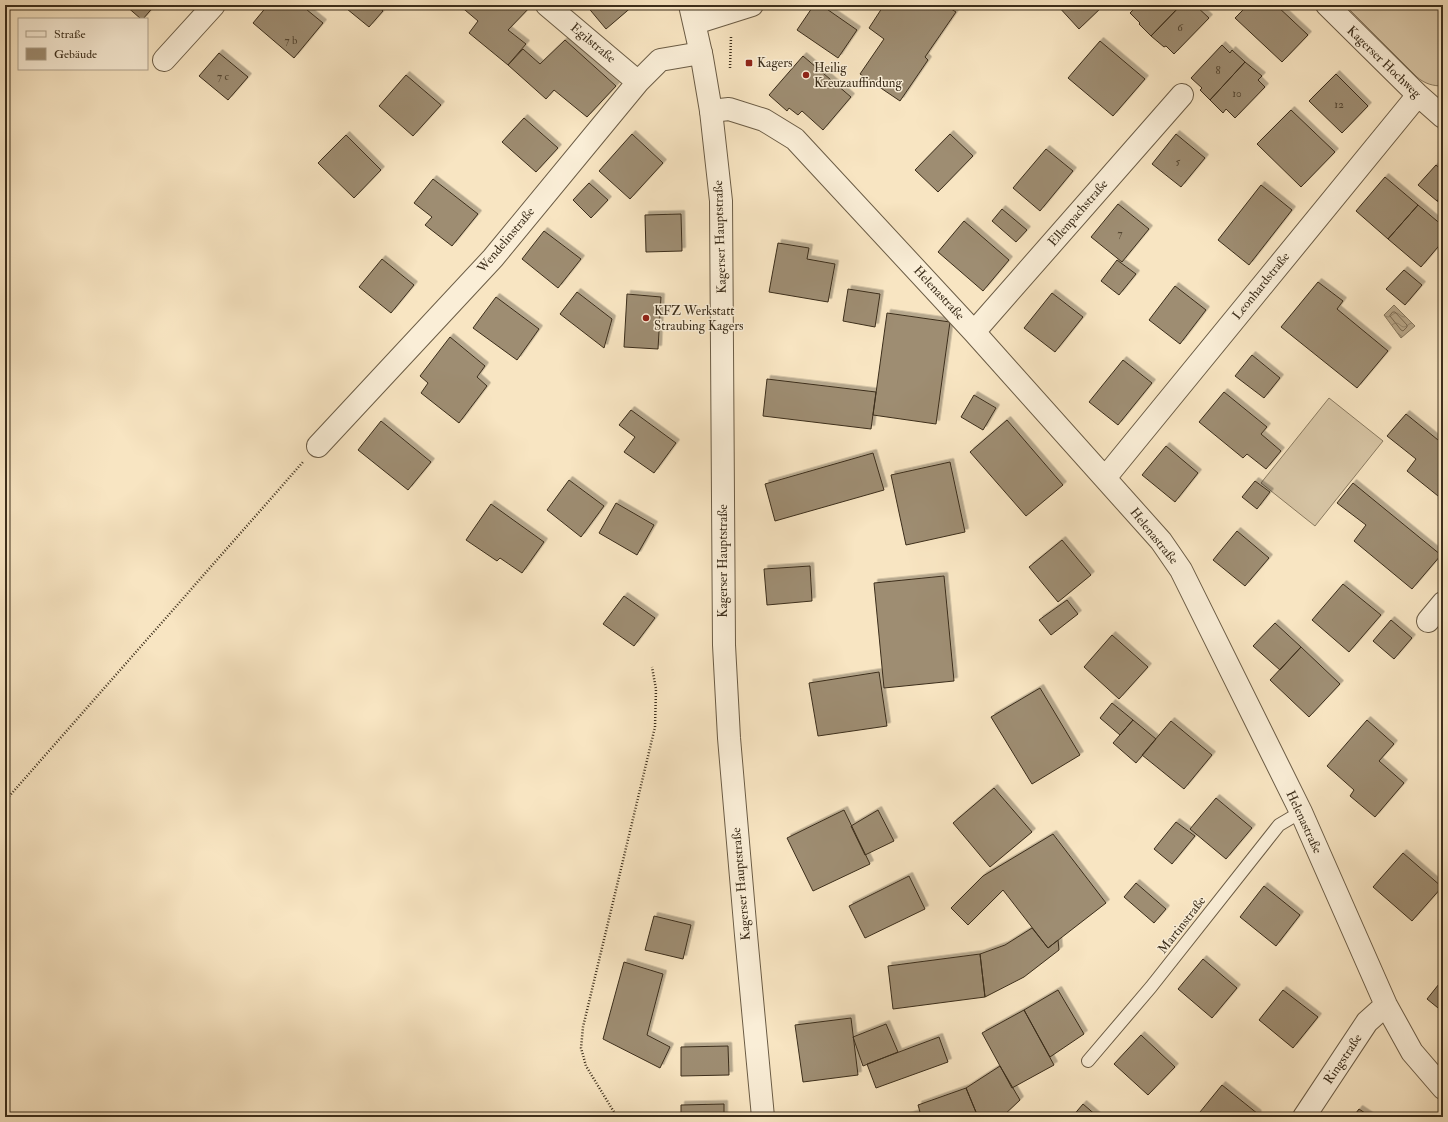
<svg xmlns="http://www.w3.org/2000/svg" width="1448" height="1122" font-family="'IM FELL Double Pica',serif">
<style>
.grass{fill:#d8c6a6;stroke:#8a7a60}
.water{fill:url(#water-waves);stroke:#86775d}
.lines{fill:none;stroke-linecap:round;stroke-linejoin:round}
.shore{stroke:#7a6a52;stroke-width:1}
.building{fill:#9e8d72;stroke:#3c2e1b;filter:url(#shadow)}
.service-casing{stroke:#6b5c45;stroke-width:14}
.minor-casing{stroke:#6b5c45;stroke-width:24}
.tertiary-casing{stroke:#6b5c45;stroke-width:24}
.path{stroke:#3c2e1b;stroke-width:2.5;stroke-dasharray:1 2;stroke-linecap:butt}
.service{stroke:#faeed7;stroke-width:12}
.minor{stroke:#faeed7;stroke-width:22}
.tertiary{stroke:#faeed7;stroke-width:22}
.poi-dot{fill:#8f2418;stroke:#faeed7;stroke-width:1.5}
.labels{text-anchor:middle;dominant-baseline:central;stroke-width:3;stroke-linejoin:round;paint-order:stroke}
.number-label{font-size:11px;fill:#544631}
.street-label{font-size:13px;fill:#3c2e1b;stroke:#faeed7}
.poi-label{font-size:13px;fill:#3c2e1b;stroke:#faeed7;text-anchor:start}
</style>
<defs>
<pattern id="water-waves" width="16" height="10" patternUnits="userSpaceOnUse"><rect width="16" height="10" fill="#b8a789"/><path d="M0 5q4-4 8 0t8 0" fill="none" stroke="#97886f"/></pattern>
<filter id="shadow"><feDropShadow dx="3.5" dy="-3.5" stdDeviation="0" flood-color="#0004"/></filter>
</defs>
<rect width="100%" height="100%" fill="#f8e5c2"/>
<filter id="stains"><feTurbulence type="fractalNoise" baseFrequency=".005" numOctaves="4"/><feColorMatrix values="0 0 0 0 .2 0 0 0 0 .09 0 0 0 0 .02 0 0 0 .5 -.17"/></filter>
<radialGradient id="worn" r=".72"><stop offset=".6" stop-color="#630" stop-opacity="0"/><stop offset="1" stop-color="#630" stop-opacity=".3"/></radialGradient>
<!-- grass -->
<path class="grass" d="M 1345,5 L 1443,5 L 1443,86 C 1433,86 1425,84 1417,77 Z
M 1329,398 L 1383,441 L 1315,526 L 1261,483 Z"/>
<!-- water -->
<path class="water" d="M 1394,305 L 1415,326 L 1401,338 L 1384,315 Z"/>
<g class="lines">
<!-- shore -->
<path class="shore" d="M 1393,312 L 1395,312 L 1407,325 L 1407,327 L 1403,331 L 1401,330 L 1390,316 Z"/>
</g>
<!-- building -->
<path class="building" d="M 125,5 L 155,5 L 143,19 L 141,19 Z
M 268,5 L 301,5 L 323,23 L 294,58 L 253,23 Z
M 351,5 L 376,5 L 383,11 L 369,27 L 347,9 Z
M 459,5 L 532,5 L 508,30 L 526,44 L 508,65 L 469,33 L 478,21 Z
M 586,5 L 634,5 L 606,29 Z
M 814,5 L 821,5 L 857,30 L 838,58 L 797,30 Z
M 884,5 L 945,5 L 956,12 L 925,57 L 928,60 L 900,101 L 860,74 L 884,39 L 869,28 Z
M 1057,5 L 1104,5 L 1079,29 Z
M 1138,5 L 1181,5 L 1151,36 L 1139,24 L 1140,23 L 1130,13 Z
M 1181,5 L 1195,5 L 1209,18 L 1174,54 L 1166,46 L 1164,47 L 1151,36 Z
M 1248,5 L 1276,5 L 1308,35 L 1282,62 L 1235,18 Z
M 565,40 L 616,86 L 587,117 L 554,90 L 546,99 L 508,65 L 523,49 L 540,64 Z
M 1100,41 L 1145,79 L 1113,116 L 1068,78 Z
M 1222,45 L 1230,53 L 1232,50 L 1245,62 L 1210,100 L 1200,90 L 1202,88 L 1191,78 Z
M 219,53 L 248,77 L 228,100 L 199,76 Z
M 803,56 L 851,97 L 823,130 L 802,111 L 798,115 L 789,108 L 787,111 L 769,95 Z
M 1245,62 L 1262,76 L 1258,80 L 1265,87 L 1235,118 L 1226,109 L 1223,113 L 1210,100 Z
M 1336,74 L 1368,106 L 1342,133 L 1309,101 Z
M 406,75 L 441,105 L 413,136 L 379,106 Z
M 1291,110 L 1335,152 L 1301,187 L 1257,144 Z
M 524,118 L 558,148 L 536,172 L 502,142 Z
M 632,134 L 663,163 L 630,199 L 599,171 Z
M 950,134 L 973,156 L 938,192 L 915,170 Z
M 1176,134 L 1205,158 L 1181,187 L 1152,164 Z
M 346,135 L 381,170 L 354,198 L 318,163 Z
M 1046,149 L 1073,171 L 1040,211 L 1013,188 Z
M 1436,165 L 1443,171 L 1443,194 L 1437,201 L 1418,185 Z
M 1385,177 L 1418,205 L 1388,239 L 1356,211 Z
M 433,179 L 478,214 L 452,246 L 425,225 L 432,217 L 414,203 Z
M 589,183 L 608,200 L 591,218 L 573,200 Z
M 1261,185 L 1292,210 L 1249,265 L 1218,240 Z
M 1443,194 L 1443,206 L 1437,201 Z
M 1118,204 L 1149,229 L 1122,262 L 1091,237 Z
M 1418,205 L 1443,226 L 1443,241 L 1421,267 L 1388,239 Z
M 1002,209 L 1027,230 L 1016,242 L 992,221 Z
M 681,214 L 682,251 L 646,252 L 645,215 Z
M 964,221 L 1009,260 L 983,291 L 938,252 Z
M 544,231 L 581,259 L 558,288 L 522,259 Z
M 778,243 L 809,248 L 807,259 L 835,264 L 828,302 L 769,292 Z
M 382,259 L 414,285 L 391,313 L 359,287 Z
M 1117,260 L 1136,274 L 1119,295 L 1101,281 Z
M 1404,270 L 1422,285 L 1405,305 L 1386,289 Z
M 1318,282 L 1343,301 L 1337,309 L 1388,351 L 1357,388 L 1281,327 Z
M 1175,286 L 1206,310 L 1180,344 L 1149,320 Z
M 848,289 L 880,294 L 875,327 L 843,321 Z
M 577,292 L 612,319 L 604,348 L 560,314 Z
M 1052,293 L 1083,317 L 1055,352 L 1024,328 Z
M 627,294 L 661,297 L 658,349 L 624,347 Z
M 496,297 L 539,329 L 517,360 L 473,328 Z
M 887,313 L 950,322 L 936,424 L 873,415 Z
M 450,337 L 485,366 L 477,377 L 487,386 L 459,423 L 421,393 L 428,383 L 420,376 Z
M 1252,355 L 1280,378 L 1264,398 L 1235,376 Z
M 1123,360 L 1152,383 L 1118,425 L 1089,402 Z
M 767,379 L 876,392 L 871,429 L 763,416 Z
M 1224,392 L 1267,427 L 1261,434 L 1281,451 L 1266,469 L 1247,454 L 1243,458 L 1199,422 Z
M 974,395 L 996,408 L 983,430 L 961,417 Z
M 631,410 L 676,443 L 654,473 L 624,452 L 635,437 L 619,425 Z
M 1406,414 L 1443,444 L 1443,500 L 1407,471 L 1416,459 L 1387,436 Z
M 1007,420 L 1063,485 L 1026,516 L 970,452 Z
M 381,421 L 431,462 L 408,490 L 358,450 Z
M 1166,446 L 1198,473 L 1175,502 L 1142,475 Z
M 873,453 L 884,490 L 775,521 L 765,484 Z
M 950,462 L 965,532 L 906,545 L 891,475 Z
M 569,480 L 604,506 L 581,537 L 547,510 Z
M 1255,481 L 1270,492 L 1257,509 L 1242,497 Z
M 1353,483 L 1441,555 L 1412,589 L 1354,541 L 1366,525 L 1337,503 Z
M 616,503 L 654,525 L 637,555 L 599,533 Z
M 491,504 L 544,542 L 522,573 L 500,558 L 497,561 L 466,540 Z
M 1237,531 L 1269,558 L 1245,586 L 1213,560 Z
M 1062,540 L 1091,575 L 1058,602 L 1029,567 Z
M 810,566 L 812,601 L 767,605 L 764,569 Z
M 944,576 L 954,681 L 884,688 L 874,583 Z
M 1343,584 L 1381,615 L 1349,652 L 1312,620 Z
M 624,596 L 655,618 L 634,646 L 603,624 Z
M 1067,600 L 1078,614 L 1051,635 L 1039,620 Z
M 1391,620 L 1412,638 L 1394,659 L 1373,641 Z
M 1275,623 L 1301,647 L 1280,670 L 1253,646 Z
M 1112,635 L 1148,667 L 1119,699 L 1084,667 Z
M 1301,647 L 1340,684 L 1309,717 L 1270,680 Z
M 879,672 L 887,726 L 818,736 L 809,683 Z
M 1040,688 L 1080,755 L 1032,784 L 991,717 Z
M 1112,703 L 1133,720 L 1120,735 L 1100,718 Z
M 1133,720 L 1156,739 L 1136,763 L 1113,743 Z
M 1367,720 L 1394,744 L 1379,761 L 1404,783 L 1375,817 L 1350,796 L 1354,790 L 1327,766 Z
M 1171,721 L 1212,755 L 1184,789 L 1142,755 Z
M 994,788 L 1032,832 L 990,867 L 953,823 Z
M 1216,798 L 1252,828 L 1226,859 L 1190,829 Z
M 844,810 L 870,864 L 813,891 L 787,838 Z
M 878,810 L 894,841 L 865,855 L 851,826 Z
M 1176,822 L 1195,836 L 1172,864 L 1154,849 Z
M 1053,834 L 1106,903 L 1048,948 L 1003,890 L 968,925 L 951,908 L 983,876 Z
M 1403,853 L 1442,887 L 1412,921 L 1373,887 Z
M 909,876 L 925,909 L 865,938 L 849,906 Z
M 1136,883 L 1166,909 L 1154,923 L 1124,897 Z
M 1264,886 L 1300,915 L 1276,946 L 1240,917 Z
M 654,916 L 691,925 L 683,959 L 645,950 Z
M 1032,928 L 1048,948 L 1058,940 L 1059,950 L 1024,977 L 985,997 L 980,954 L 1005,945 Z
M 1443,948 L 1443,957 L 1439,953 Z
M 980,954 L 985,997 L 893,1009 L 888,966 Z
M 1203,959 L 1237,988 L 1212,1018 L 1178,989 Z
M 624,962 L 663,974 L 647,1035 L 670,1047 L 660,1068 L 603,1039 Z
M 1443,979 L 1443,1012 L 1427,999 Z
M 1058,990 L 1084,1034 L 1050,1057 L 1024,1010 Z
M 1283,990 L 1318,1017 L 1293,1048 L 1259,1020 Z
M 1024,1010 L 1054,1065 L 1012,1088 L 982,1033 Z
M 851,1018 L 858,1075 L 803,1082 L 795,1025 Z
M 886,1024 L 898,1052 L 863,1066 L 853,1037 Z
M 1141,1035 L 1175,1067 L 1148,1095 L 1114,1064 Z
M 939,1037 L 948,1062 L 876,1088 L 867,1064 Z
M 728,1046 L 729,1075 L 681,1076 L 681,1047 Z
M 1000,1066 L 1020,1100 L 1002,1117 L 978,1117 L 966,1088 Z
M 1222,1085 L 1258,1114 L 1256,1117 L 1206,1117 L 1200,1112 Z
M 966,1088 L 978,1117 L 905,1117 L 920,1112 L 918,1105 Z
M 724,1104 L 724,1117 L 681,1117 L 681,1105 Z
M 1083,1104 L 1098,1117 L 1072,1117 Z
M 1359,1109 L 1371,1117 L 1353,1117 Z"/>
<g class="lines">
<defs>
<path id="service" d="M 1088,1061 L 1151,987 L 1279,825 L 1301,812"/>
<path id="minor" d="M 547,5 L 638,82
M 1327,5 L 1418,95 L 1443,117
M 695,23 L 752,5
M 164,60 L 214,5
M 711,111 L 729,109 L 764,120 L 795,139 L 974,332 L 1161,541 L 1181,570 L 1301,812 L 1386,1005 L 1412,1052 L 1443,1088
M 974,332 L 1182,95
M 318,446 L 493,258 L 638,82 L 660,60 L 701,53
M 1105,478 L 1418,95
M 1428,621 L 1443,603
M 1304,1117 L 1367,1022 L 1386,1005"/>
<path id="tertiary" d="M 690,5 L 702,58 L 711,111 L 721,201 L 724,645 L 729,738 L 746,935 L 763,1117"/>
</defs>
<!-- service casing -->
<use href="#service" class="service-casing"/>
<!-- minor casing -->
<use href="#minor" class="minor-casing"/>
<!-- tertiary casing -->
<use href="#tertiary" class="tertiary-casing"/>
<!-- path -->
<path class="path" d="M 730,68 L 731,37
M 5,801 L 303,462
M 617,1117 L 586,1066 L 581,1048 L 583,1027 L 655,727 L 656,689 L 652,667"/>
<!-- service -->
<use href="#service" class="service"/>
<!-- minor -->
<use href="#minor" class="minor"/>
<!-- tertiary -->
<use href="#tertiary" class="tertiary"/>
</g>
<!-- markers -->
<g class="poi-dot">
<rect x="745" y="59" width="8" height="8" rx="2"/>
<circle cx="806" cy="75" r="4"/>
<circle cx="646" cy="318" r="4"/>
</g>
<g class="labels">
<!-- number labels -->
<g class="number-label">
<text x="1180" y="27">6</text>
<text x="291" y="40">7 b</text>
<text x="1218" y="70">8</text>
<text x="223" y="76">7 c</text>
<text x="1237" y="93">10</text>
<text x="1339" y="104">12</text>
<text x="1178" y="161">5</text>
<text x="1120" y="233">7</text>
</g>
<!-- street labels -->
<g class="street-label">
<text transform="translate(593 43) rotate(40)">Egilstraße</text>
<text transform="translate(1384 62) rotate(44)">Kagerser Hochweg</text>
<text transform="translate(1078 213) rotate(-49)">Ellenpachstraße</text>
<text transform="translate(720 237) rotate(-92)">Kagerser Hauptstraße</text>
<text transform="translate(506 240) rotate(-50)">Wendelinstraße</text>
<text transform="translate(1261 286) rotate(-51)">Leonhardstraße</text>
<text transform="translate(939 293) rotate(47)">Helenastraße</text>
<text transform="translate(1154 536) rotate(51)">Helenastraße</text>
<text transform="translate(723 561) rotate(-90)">Kagerser Hauptstraße</text>
<text transform="translate(1304 822) rotate(65)">Helenastraße</text>
<text transform="translate(741 884) rotate(-95)">Kagerser Hauptstraße</text>
<text transform="translate(1182 925) rotate(-52)">Martinstraße</text>
<text transform="translate(1343 1059) rotate(-56)">Ringstraße</text>
</g>
<!-- poi labels -->
<g class="poi-label">
<text x="757" y="63">Kagers</text>
<text x="814" y="68">Heilig<tspan x="814" dy="15">Kreuzauffindung</tspan></text>
<text x="654" y="311">KFZ Werkstatt<tspan x="654" dy="15">Straubing Kagers</tspan></text>
</g>
</g>
<!-- margin -->
<rect width="1448" height="1122" fill="none" stroke="#f8e5c2" stroke-width="20"/>
<rect x="6" y="6" width="1436" height="1110" fill="none" stroke="#3c2e1b" stroke-width="2"/>
<rect x="10" y="10" width="1428" height="1102" fill="none" stroke="#3c2e1b"/>
<!-- legend -->
<rect x="18" y="18" width="130" height="52" fill="#faeed7" stroke="#aea18c"/>
<rect x="26" y="31" width="20" height="6" fill="#faeed7" stroke="#aea18c"/>
<text x="54" y="38" font-size="12" fill="#3c2e1b">Straße</text>
<rect x="26" y="48" width="20" height="12" fill="#9e8d72" stroke="#aea18c"/>
<text x="54" y="58" font-size="12" fill="#3c2e1b">Gebäude</text>
<rect width="100%" height="100%" filter="url(#stains)"/>
<rect width="100%" height="100%" fill="url(#worn)"/>
</svg>
